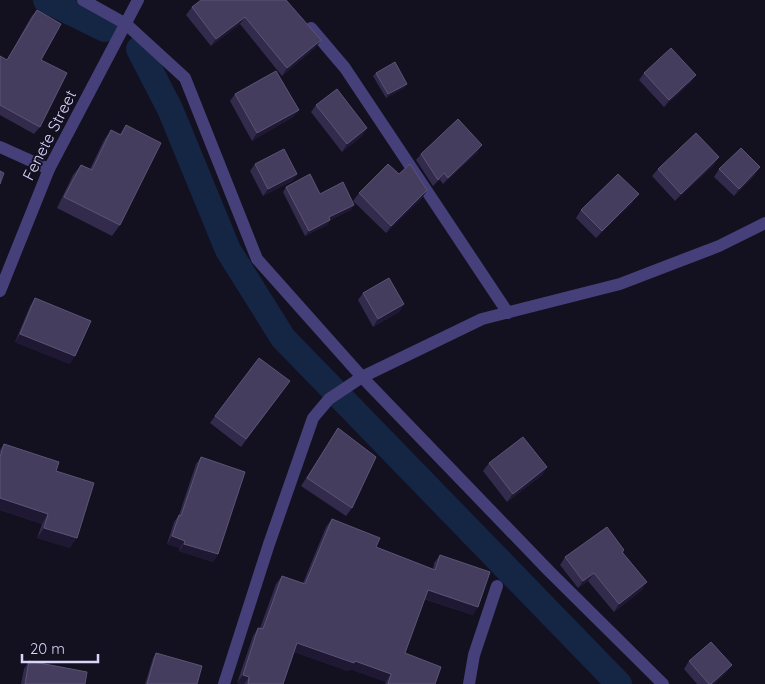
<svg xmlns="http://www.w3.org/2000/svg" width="765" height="684" font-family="Quicksand,sans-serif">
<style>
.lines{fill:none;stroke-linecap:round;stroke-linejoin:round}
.canal{stroke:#152544;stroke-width:26}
.minor{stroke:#454079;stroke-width:12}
.tertiary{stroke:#454079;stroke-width:12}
.wall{fill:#332b4b}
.shaded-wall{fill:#1e1832}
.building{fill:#453d5e;stroke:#5c5476}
.labels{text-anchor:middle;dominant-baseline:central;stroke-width:4;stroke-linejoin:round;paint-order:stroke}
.street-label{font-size:16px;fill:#dad3fa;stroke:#131020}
</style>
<rect width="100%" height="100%" fill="#131020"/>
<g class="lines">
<!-- canal -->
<path class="canal" d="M 46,0 L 105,29
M 139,49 L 170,109 L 228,250 L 283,338 L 619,684"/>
<!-- minor -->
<path class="minor" d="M 83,0 L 126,24 L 185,78 L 257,259 L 362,377 L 549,571 L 663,684
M 311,28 L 345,68 L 508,313
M 0,147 L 49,169
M 224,684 L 269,544 L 313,418 L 329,399 L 362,377 L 482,319 L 620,284 L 719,246 L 765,223
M 469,684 L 474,655 L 497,586"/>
<!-- tertiary -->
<path class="tertiary" d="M 0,291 L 49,169 L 138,0"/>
</g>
<!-- wall -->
<path class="wall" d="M 286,0 L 316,47 L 282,76 L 240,24 L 211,46 L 186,15 L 192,7 Z
M 37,10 L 41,60 L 40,127 L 34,134 L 0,115 L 0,56 L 7,60 L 31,17 Z
M 376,73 L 407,84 L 404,88 L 386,98 L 373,76 Z
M 644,73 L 691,82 L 664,107 L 639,80 Z
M 235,94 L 299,110 L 293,117 L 252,141 L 230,101 Z
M 316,105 L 367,128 L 362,136 L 342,152 L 311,112 Z
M 126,125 L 120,225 L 112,236 L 57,208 L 73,175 L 81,165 L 90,169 L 104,140 L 111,130 L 120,134 Z
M 478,152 L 443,184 L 440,180 L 433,186 L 416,160 L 421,154 Z
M 255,164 L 297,174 L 292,181 L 263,196 L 250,171 Z
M 714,165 L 675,201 L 652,176 L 658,169 Z
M 719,169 L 755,175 L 734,196 L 714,177 Z
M 399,174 L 427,190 L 422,198 L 386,233 L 353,201 L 359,193 Z
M 286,187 L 351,210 L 330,220 L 327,225 L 305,236 L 283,192 Z
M 633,202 L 596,238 L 576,218 L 581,210 Z
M 363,293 L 404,304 L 399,312 L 373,327 L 358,300 Z
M 35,298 L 70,364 L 15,342 L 30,306 Z
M 290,381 L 241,447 L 210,423 L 215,416 Z
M 338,428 L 352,508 L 346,516 L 301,486 Z
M 4,444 L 56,471 L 70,548 L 37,538 L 42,524 L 0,510 L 0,450 Z
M 201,457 L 218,554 L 213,562 L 179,551 L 180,548 L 167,544 L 174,522 L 179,515 L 196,464 Z
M 489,463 L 547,467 L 542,475 L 507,502 L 483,471 Z
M 332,519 L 376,547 L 433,569 L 434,563 L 440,555 L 473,615 L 424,599 L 405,653 L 435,684 L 385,684 L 386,682 L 350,669 L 348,671 L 294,652 L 283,684 L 241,684 L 237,683 L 253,636 L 258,628 L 260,628 L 276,584 L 282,576 L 303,583 L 326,527 Z
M 624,550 L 623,553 L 642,590 L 614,612 L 588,581 L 578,588 L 560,565 L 565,557 Z
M 156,653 L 197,684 L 145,684 L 153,658 Z
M 29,661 L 85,684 L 21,684 L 24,669 Z
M 689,661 L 726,673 L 714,684 L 697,684 L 684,669 Z"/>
<!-- shaded-wall -->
<path class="shaded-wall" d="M 245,17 L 240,24 L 211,46 L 216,39 Z
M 321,40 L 316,47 L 282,76 L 287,68 Z
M 696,75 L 691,82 L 664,107 L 669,100 Z
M 407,84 L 404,88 L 386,98 L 388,94 Z
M 299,110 L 293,117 L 252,141 L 257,133 Z
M 367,128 L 362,136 L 342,152 L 347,144 Z
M 482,145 L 478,152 L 443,184 L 448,178 Z
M 719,157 L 714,165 L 675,201 L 681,194 Z
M 760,167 L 755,175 L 734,196 L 739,189 Z
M 444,173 L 440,180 L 433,186 L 438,180 Z
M 297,174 L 292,181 L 263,196 L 268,189 Z
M 427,190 L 422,198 L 386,233 L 391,226 Z
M 639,194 L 633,202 L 596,238 L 602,231 Z
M 354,205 L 351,210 L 325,222 L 329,217 Z
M 330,220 L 327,225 L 305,236 L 309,231 Z
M 404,304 L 399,312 L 373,327 L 378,319 Z
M 20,334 L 75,356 L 70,364 L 15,342 Z
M 547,467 L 542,475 L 507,502 L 513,494 Z
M 0,498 L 48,514 L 42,524 L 0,510 Z
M 44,528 L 77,538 L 70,548 L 37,538 Z
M 172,536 L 185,541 L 180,548 L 167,544 Z
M 184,544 L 218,554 L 213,562 L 179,551 Z
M 594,573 L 588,581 L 578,588 L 583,581 Z
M 647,582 L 642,590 L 614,612 L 619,604 Z
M 428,590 L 478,607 L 473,615 L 422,598 Z
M 297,643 L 355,661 L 391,674 L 386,682 L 350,669 L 348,671 L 291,651 Z
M 732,665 L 726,673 L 714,684 L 711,684 Z
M 243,675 L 249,677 L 244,684 L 237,683 Z"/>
<!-- building -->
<path class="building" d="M 201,0 L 286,0 L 321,40 L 287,68 L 245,17 L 216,39 L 192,7 Z
M 37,10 L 61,24 L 41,60 L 67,73 L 40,127 L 0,105 L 0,56 L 7,60 Z
M 671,48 L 696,75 L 669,100 L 644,73 Z
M 395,62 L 407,84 L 388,94 L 376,73 Z
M 276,71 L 299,110 L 257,133 L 235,94 Z
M 337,89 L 367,128 L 347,144 L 316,105 Z
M 458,119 L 482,145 L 448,178 L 444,173 L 438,180 L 421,154 Z
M 126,125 L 161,143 L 120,225 L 64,197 L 81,165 L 92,170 L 111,130 L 121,135 Z
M 696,133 L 719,157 L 681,194 L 658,169 Z
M 741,148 L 760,167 L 739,189 L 719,169 Z
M 284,149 L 297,174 L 268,189 L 255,164 Z
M 388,164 L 399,174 L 410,164 L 427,190 L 391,226 L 359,193 Z
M 0,171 L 4,173 L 0,184 Z
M 310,174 L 320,194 L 343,182 L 354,205 L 329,217 L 330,220 L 309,231 L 286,187 Z
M 618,174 L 639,194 L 602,231 L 581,210 Z
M 389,278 L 404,304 L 378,319 L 363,293 Z
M 35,298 L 91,321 L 75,356 L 20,334 Z
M 259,358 L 290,381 L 246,439 L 215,416 Z
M 338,428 L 376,457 L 352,508 L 307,478 Z
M 523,437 L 547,467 L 513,494 L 489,463 Z
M 4,444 L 59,462 L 56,471 L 94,483 L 77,538 L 44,528 L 48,514 L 0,498 L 0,457 Z
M 201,457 L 245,472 L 218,554 L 184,544 L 185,541 L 172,536 L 179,515 L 181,516 Z
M 332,519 L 380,538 L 376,547 L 435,570 L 440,555 L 490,572 L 478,607 L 428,590 L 405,653 L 441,667 L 435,684 L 388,684 L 391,674 L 355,661 L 354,663 L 297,643 L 283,684 L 248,684 L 249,677 L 243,675 L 258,628 L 263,629 L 282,576 L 305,584 Z
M 607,527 L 624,550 L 622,552 L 647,582 L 619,604 L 594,573 L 583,581 L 565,557 Z
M 711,642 L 732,665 L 711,684 L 709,684 L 689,661 Z
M 156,653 L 202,666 L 197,684 L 147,684 Z
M 29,661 L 87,672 L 85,684 L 25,684 Z"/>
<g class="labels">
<!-- street labels -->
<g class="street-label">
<text transform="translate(49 135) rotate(-63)">Fenete Street</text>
</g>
</g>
<!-- scale -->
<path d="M22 654v8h76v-8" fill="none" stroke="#dad3fa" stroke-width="2.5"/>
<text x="30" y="654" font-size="15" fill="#dad3fa" stroke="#131020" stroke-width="4" paint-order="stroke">20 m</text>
</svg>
